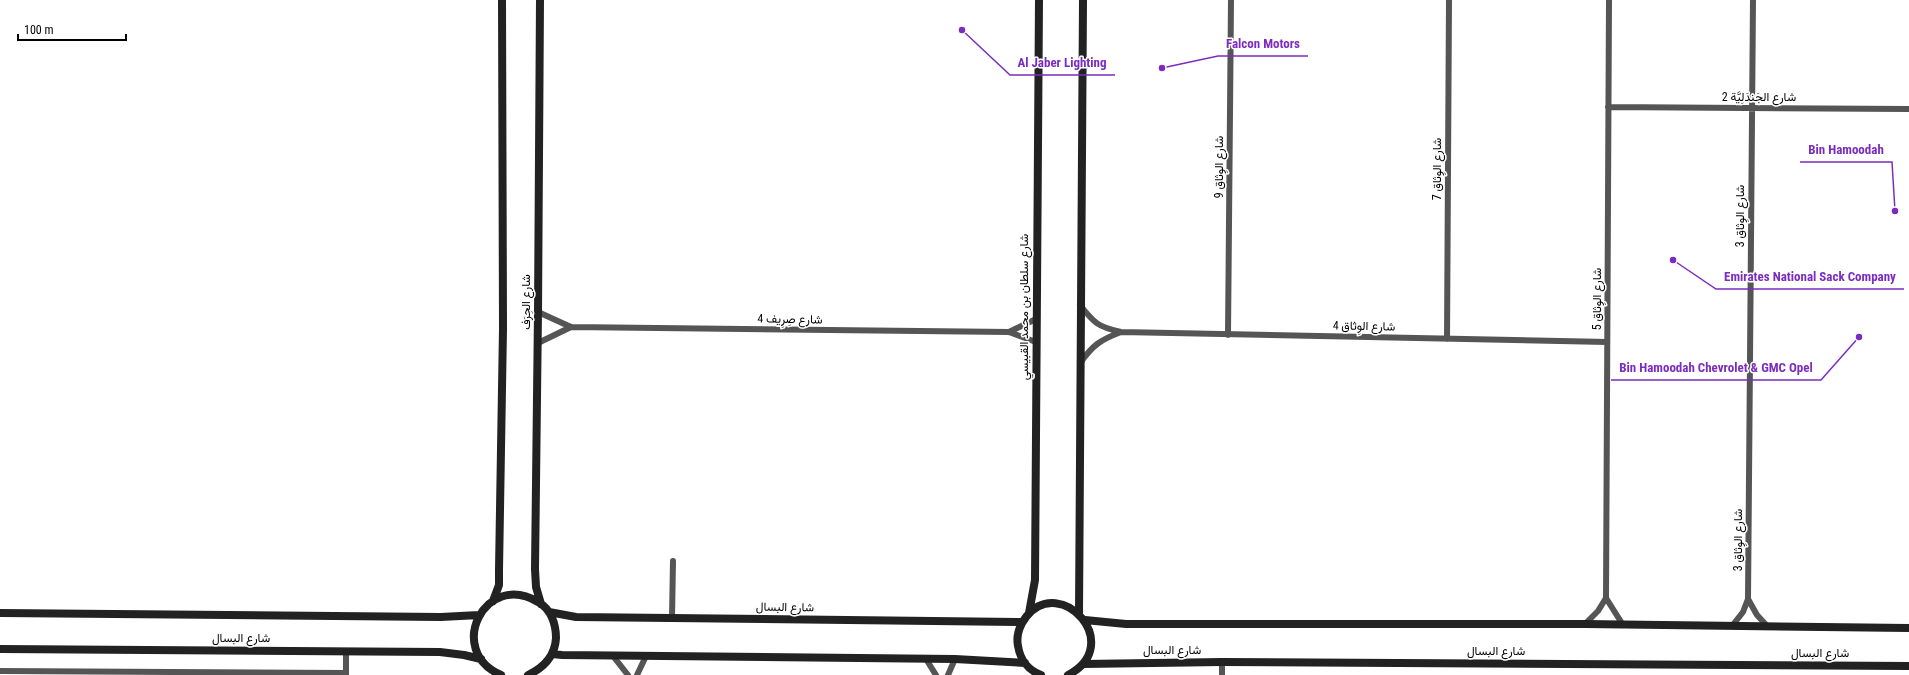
<svg xmlns="http://www.w3.org/2000/svg" width="1909" height="675" font-family="'Roboto Condensed',Vazirmatn,sans-serif">
<style>
.lines{fill:none;stroke-linecap:round;stroke-linejoin:round}
.street{stroke:#555;stroke-width:6}
.secondary{stroke:#222;stroke-width:8}
.labels{text-anchor:middle;dominant-baseline:central;stroke-width:3;stroke-linejoin:round;paint-order:stroke}
.street-label{font-size:12px;fill:#000;stroke:#fff}
.leader{fill:none;stroke:#7b2cbf;stroke-width:1.5}
.callout-dot{fill:#7b2cbf;stroke:#fff;stroke-width:1.5}
.callout-label{font-size:13px;text-anchor:middle;font-weight:bold;fill:#7b2cbf;stroke:#fff;stroke-width:3;stroke-linejoin:round;paint-order:stroke}
</style>
<rect width="100%" height="100%" fill="#fff"/>
<g class="lines">
<!-- street -->
<path class="street" d="M 1609,0 L 1606,598 L 1623,625
M 1608,107 L 1909,109
M 1080,305 C 1094,323 1098,327 1121,332 L 1607,342
M 538,312 L 571,327 L 1009,332 L 1036,342
M 1009,332 L 1036,319
M 1228,335 L 1231,0
M 1447,339 L 1449,0
M 538,343 L 571,327
M 1080,363 C 1093,345 1100,340 1121,332
M 1748,599 L 1757,615 L 1768,627
M 672,618 L 673,561
M 1585,624 L 1598,611 L 1606,598
M 1732,626 L 1743,612 L 1748,599 L 1753,0
M 613,656 L 628,675
M 926,659 L 936,675
M 0,671 L 346,673
M 346,675 L 346,651
M 637,675 L 646,656
M 948,675 L 955,659
M 1222,675 L 1222,662"/>
<!-- secondary -->
<path class="secondary" d="M 540,0 L 538,312 L 535,569 L 536,587 L 541,604
M 493,601 L 499,585 L 499,570 L 503,328 L 502,0
M 549,612 L 576,617 L 1022,622
M 0,613 L 441,617 L 479,615
M 1029,613 L 1035,580 L 1039,0
M 1079,613 L 1083,0
M 1085,620 L 1126,624 L 1585,624 L 1909,628
M 0,649 L 440,652 L 464,655 L 481,659
M 552,654 L 562,655 L 955,659 L 1025,663
M 1083,664 L 1222,662 L 1909,666
M 501,675 C 445,651 485,570 538,602 C 551,609 556,624 556,638 C 555,656 543,668 528,675
M 1041,675 C 1028,670 1020,659 1018,646 C 1016,636 1020,625 1026,617 C 1061,573 1126,645 1068,675"/>
</g>
<g class="labels">
<!-- street labels -->
<g class="street-label">
<text x="1759" y="97">شارع الجَندَلِيَّة 2</text>
<text transform="translate(1219 167) rotate(-90)">شارع الوِثاق 9</text>
<text transform="translate(1437 169) rotate(-90)">شارع الوِثاق 7</text>
<text transform="translate(1740 216) rotate(-90)">شارع الوِثاق 3</text>
<text transform="translate(1597 299) rotate(-90)">شارع الوِثاق 5</text>
<text transform="translate(526 302) rotate(-90)">شارع الحِرَف</text>
<text transform="translate(1024 307) rotate(-90)">شارع سلطان بن محمد القبيسي</text>
<text transform="translate(790 319) rotate(1)">شارع صِرِيف 4</text>
<text transform="translate(1364 326) rotate(1)">شارع الوِثاق 4</text>
<text transform="translate(1738 540) rotate(-90)">شارع الوِثاق 3</text>
<text transform="translate(785 607) rotate(1)">شارع البسال</text>
<text x="241" y="638">شارع البسال</text>
<text x="1172" y="650">شارع البسال</text>
<text x="1496" y="651">شارع البسال</text>
<text x="1820" y="653">شارع البسال</text>
</g>
</g>
<!-- callouts -->
<path class="leader" d="M1162 68L1218 56H1308M962 30L1010 75H1115M1895 211L1892 162H1800M1673 260L1716 289H1904M1859 337L1821 380H1611"/>
<g class="callout-dot">
<circle cx="1162" cy="68" r="4"/>
<circle cx="962" cy="30" r="4"/>
<circle cx="1895" cy="211" r="4"/>
<circle cx="1673" cy="260" r="4"/>
<circle cx="1859" cy="337" r="4"/>
</g>
<g class="callout-label">
<text x="1263" y="48">Falcon Motors</text>
<text x="1062" y="67">Al Jaber Lighting</text>
<text x="1846" y="154">Bin Hamoodah</text>
<text x="1810" y="281">Emirates National Sack Company</text>
<text x="1716" y="372">Bin Hamoodah Chevrolet &amp; GMC Opel</text>
</g>
<!-- scale -->
<path d="M18 34v6h108v-6" fill="none" stroke="#000000" stroke-width="2"/>
<text x="24" y="34" font-size="12" fill="#000000" stroke="#ffffff" stroke-width="3" paint-order="stroke">100 m</text>
</svg>
